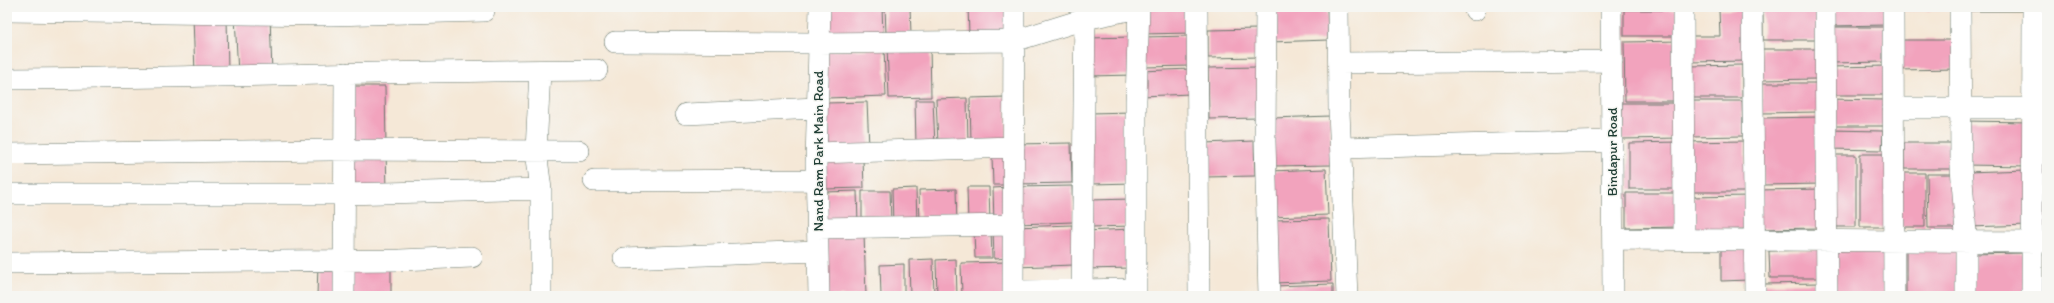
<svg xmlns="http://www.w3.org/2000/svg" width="2054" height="303" font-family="Itim,sans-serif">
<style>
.building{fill:#f2a3bd}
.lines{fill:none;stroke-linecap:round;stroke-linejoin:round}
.street-casing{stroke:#6a796d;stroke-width:22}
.street{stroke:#fff;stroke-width:21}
.labels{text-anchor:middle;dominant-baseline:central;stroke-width:3;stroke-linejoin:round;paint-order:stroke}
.street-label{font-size:14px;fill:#1f3d34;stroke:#f6f6f2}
</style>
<rect width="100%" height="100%" fill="#f6f6f2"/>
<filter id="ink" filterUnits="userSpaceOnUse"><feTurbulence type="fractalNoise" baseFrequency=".025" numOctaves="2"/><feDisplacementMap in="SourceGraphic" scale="8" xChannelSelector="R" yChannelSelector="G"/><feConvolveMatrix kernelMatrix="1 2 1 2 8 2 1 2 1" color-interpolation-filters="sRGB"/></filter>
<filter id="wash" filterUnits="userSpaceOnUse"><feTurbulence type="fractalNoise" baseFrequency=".012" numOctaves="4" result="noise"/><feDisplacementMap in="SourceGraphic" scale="16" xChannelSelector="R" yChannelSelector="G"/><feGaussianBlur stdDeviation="0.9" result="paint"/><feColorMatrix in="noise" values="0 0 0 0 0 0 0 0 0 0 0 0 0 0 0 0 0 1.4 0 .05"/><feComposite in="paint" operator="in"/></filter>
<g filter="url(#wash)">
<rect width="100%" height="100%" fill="#f5e8d7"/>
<g id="blocks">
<!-- building -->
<path class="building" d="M 826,7 L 882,7 L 883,35 L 827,36 Z
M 885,7 L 910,7 L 911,34 L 886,34 Z
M 968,7 L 1012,7 L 1013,33 L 969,34 Z
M 1141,7 L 1192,7 L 1193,33 L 1142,34 Z
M 1270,7 L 1327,7 L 1328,40 L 1270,42 Z
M 1820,7 L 1821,40 L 1763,40 L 1763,8 Z
M 1830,7 L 1887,7 L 1887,25 L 1830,26 Z
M 1901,7 L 1959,7 L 1959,10 L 1901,11 Z
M 1965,7 L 2028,7 L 2028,11 L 1966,11 Z
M 2039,7 L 2047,7 L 2047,26 L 2039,26 Z
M 1624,10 L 1678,10 L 1678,36 L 1624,36 Z
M 1719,10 L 1747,10 L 1747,61 L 1689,62 L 1689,36 L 1720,36 Z
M 227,16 L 228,73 L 195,74 L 193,17 Z
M 270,16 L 272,73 L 238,74 L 235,17 Z
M 1829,27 L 1885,27 L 1886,62 L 1830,63 Z
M 2042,28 L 2047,28 L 2047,51 L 2040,51 Z
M 1260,29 L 1260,57 L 1208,58 L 1208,30 Z
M 1190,36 L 1191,66 L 1143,67 L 1142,37 Z
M 1133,37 L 1134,75 L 1089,76 L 1088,38 Z
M 1896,40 L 1959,40 L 1959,69 L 1896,70 Z
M 1681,41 L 1682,101 L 1625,101 L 1624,42 Z
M 930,45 L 931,97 L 889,98 L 887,46 Z
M 884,49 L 886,96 L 827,98 L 826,51 Z
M 1761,49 L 1817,49 L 1817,79 L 1762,80 Z
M 2042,53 L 2047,53 L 2047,72 L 2042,72 Z
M 1742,65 L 1742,98 L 1688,98 L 1688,66 Z
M 1889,66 L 1889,95 L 1828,95 L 1828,67 Z
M 1257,67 L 1259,118 L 1209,119 L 1208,68 Z
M 1190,69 L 1191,94 L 1141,96 L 1141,71 Z
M 2047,76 L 2047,98 L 2039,98 L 2039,77 Z
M 1762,83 L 1819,83 L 1819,112 L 1762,113 Z
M 346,86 L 385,86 L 386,146 L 347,146 Z
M 1006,97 L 1007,142 L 971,143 L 970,98 Z
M 967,98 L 968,143 L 938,144 L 936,99 Z
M 1828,99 L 1886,100 L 1886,126 L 1828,126 Z
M 915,100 L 933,100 L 935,145 L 916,145 Z
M 1689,101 L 1742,101 L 1743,136 L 1690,137 Z
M 867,102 L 869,147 L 827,149 L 826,103 Z
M 1622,103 L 1681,103 L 1681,138 L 1622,139 Z
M 1132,112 L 1134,183 L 1092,184 L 1090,113 Z
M 1330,116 L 1331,165 L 1273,166 L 1272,118 Z
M 1821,117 L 1822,184 L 1763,185 L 1762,118 Z
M 2042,118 L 2047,118 L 2047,140 L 2042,140 Z
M 1964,121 L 2030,122 L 2030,166 L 1964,165 Z
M 1828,130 L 1883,131 L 1882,150 L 1828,149 Z
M 1254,141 L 1255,176 L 1205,177 L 1204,143 Z
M 1745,141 L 1745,192 L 1687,192 L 1686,142 Z
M 1680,142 L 1680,189 L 1629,189 L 1629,143 Z
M 2043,142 L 2047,142 L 2047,166 L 2043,166 Z
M 1071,143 L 1072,183 L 1016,184 L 1015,144 Z
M 1904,143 L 1957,143 L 1957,169 L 1904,169 Z
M 386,152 L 387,190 L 347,191 L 346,153 Z
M 1860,154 L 1887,154 L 1888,227 L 1860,227 Z
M 1828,155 L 1856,155 L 1856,227 L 1829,227 Z
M 992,157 L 1008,157 L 1009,185 L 993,185 Z
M 863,159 L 864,188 L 824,189 L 823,160 Z
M 1326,169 L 1328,215 L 1271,217 L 1269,171 Z
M 2043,169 L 2047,169 L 2047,197 L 2043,197 Z
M 2027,170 L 2029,225 L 1969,227 L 1967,172 Z
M 1898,173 L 1925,173 L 1925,227 L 1898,227 Z
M 1927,174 L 1959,174 L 1959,228 L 1928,228 Z
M 1072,186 L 1073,222 L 1017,224 L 1016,187 Z
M 967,187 L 989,187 L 990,223 L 968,224 Z
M 1009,187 L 1010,223 L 994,224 L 993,188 Z
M 916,188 L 917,225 L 893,226 L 892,189 Z
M 956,189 L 957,224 L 920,225 L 919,190 Z
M 1823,189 L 1824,228 L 1756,229 L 1755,190 Z
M 857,191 L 858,224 L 824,225 L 824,192 Z
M 862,191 L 890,191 L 891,225 L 862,225 Z
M 1626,193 L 1681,193 L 1681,227 L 1626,228 Z
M 1751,196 L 1751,229 L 1687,230 L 1687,197 Z
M 1133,199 L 1134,226 L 1090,227 L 1089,200 Z
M 2043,200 L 2047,200 L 2047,227 L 2043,227 Z
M 1329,219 L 1331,281 L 1273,283 L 1271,220 Z
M 1072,225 L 1074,265 L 1015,267 L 1014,227 Z
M 993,229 L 1011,229 L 1012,258 L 994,259 Z
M 1131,229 L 1132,268 L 1085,269 L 1084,231 Z
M 974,231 L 991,231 L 992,258 L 975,258 Z
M 864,233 L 866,296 L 826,296 L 824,234 Z
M 1721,250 L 1749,250 L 1749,280 L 1721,281 Z
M 1824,250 L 1824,278 L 1770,278 L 1769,251 Z
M 1884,250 L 1884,296 L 1832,296 L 1831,251 Z
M 1906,251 L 1963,251 L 1963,296 L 1906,296 Z
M 2026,253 L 2027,296 L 1969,296 L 1968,254 Z
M 2041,255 L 2047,255 L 2047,292 L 2041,292 Z
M 933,259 L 934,296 L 910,296 L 909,260 Z
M 956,259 L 957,296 L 937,296 L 936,260 Z
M 1008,262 L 1009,296 L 962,296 L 961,263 Z
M 345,263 L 391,264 L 391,296 L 345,296 Z
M 318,264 L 338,265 L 337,296 L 317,296 Z
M 904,264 L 904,296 L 881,296 L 880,265 Z
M 1820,283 L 1820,296 L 1764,296 L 1764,284 Z
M 1333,284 L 1333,296 L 1274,296 L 1273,286 Z"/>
</g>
</g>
<g filter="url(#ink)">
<use href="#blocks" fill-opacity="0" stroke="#6a796d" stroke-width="1"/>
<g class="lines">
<defs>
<path id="street" d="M 1197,7 L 1199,296
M 1266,7 L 1265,141 L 1269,296
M 1338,7 L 1339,111 L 1347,296
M 1475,7 L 1475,10
M 1611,7 L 1613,296
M 1683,7 L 1684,239
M 1752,7 L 1755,296
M 1825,7 L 1827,296
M 1893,7 L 1894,296
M 1960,7 L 1961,167 L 1966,234 L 1966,296
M 7,11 L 331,15 L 484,11
M 615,42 L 819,43 L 1014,41 L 1085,19 L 1139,8
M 1339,63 L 1612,61
M 540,71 L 536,151 L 541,189 L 541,296
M 7,79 C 204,78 400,71 597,70
M 1893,108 L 2047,108
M 686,114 L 817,108
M 1341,148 L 1612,141
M 816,153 L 1014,147
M 7,154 L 330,150 L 579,151
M 594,181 L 816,180
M 7,194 L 344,194 L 541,189
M 817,228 L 1014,225
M 1613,239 L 2047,242
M 624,258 L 818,251
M 7,263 L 400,260 L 472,257
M 1013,291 L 1136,289
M 344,296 L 345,73
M 819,296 L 816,163 L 820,7
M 1013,296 L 1014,7
M 1082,296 L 1085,7
M 1136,296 L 1136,100 L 1139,7
M 2032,296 L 2033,7"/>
</defs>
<!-- street casing -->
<use href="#street" class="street-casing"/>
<!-- street -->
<use href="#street" class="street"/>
</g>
</g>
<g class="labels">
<!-- street labels -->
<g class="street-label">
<text transform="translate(818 151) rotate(-90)">Nand Ram Park Main Road</text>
<text transform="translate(1612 152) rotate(-90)">Bindapur Road</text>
</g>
</g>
<!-- margin -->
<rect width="2054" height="303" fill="none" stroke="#f6f6f2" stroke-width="24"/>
</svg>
